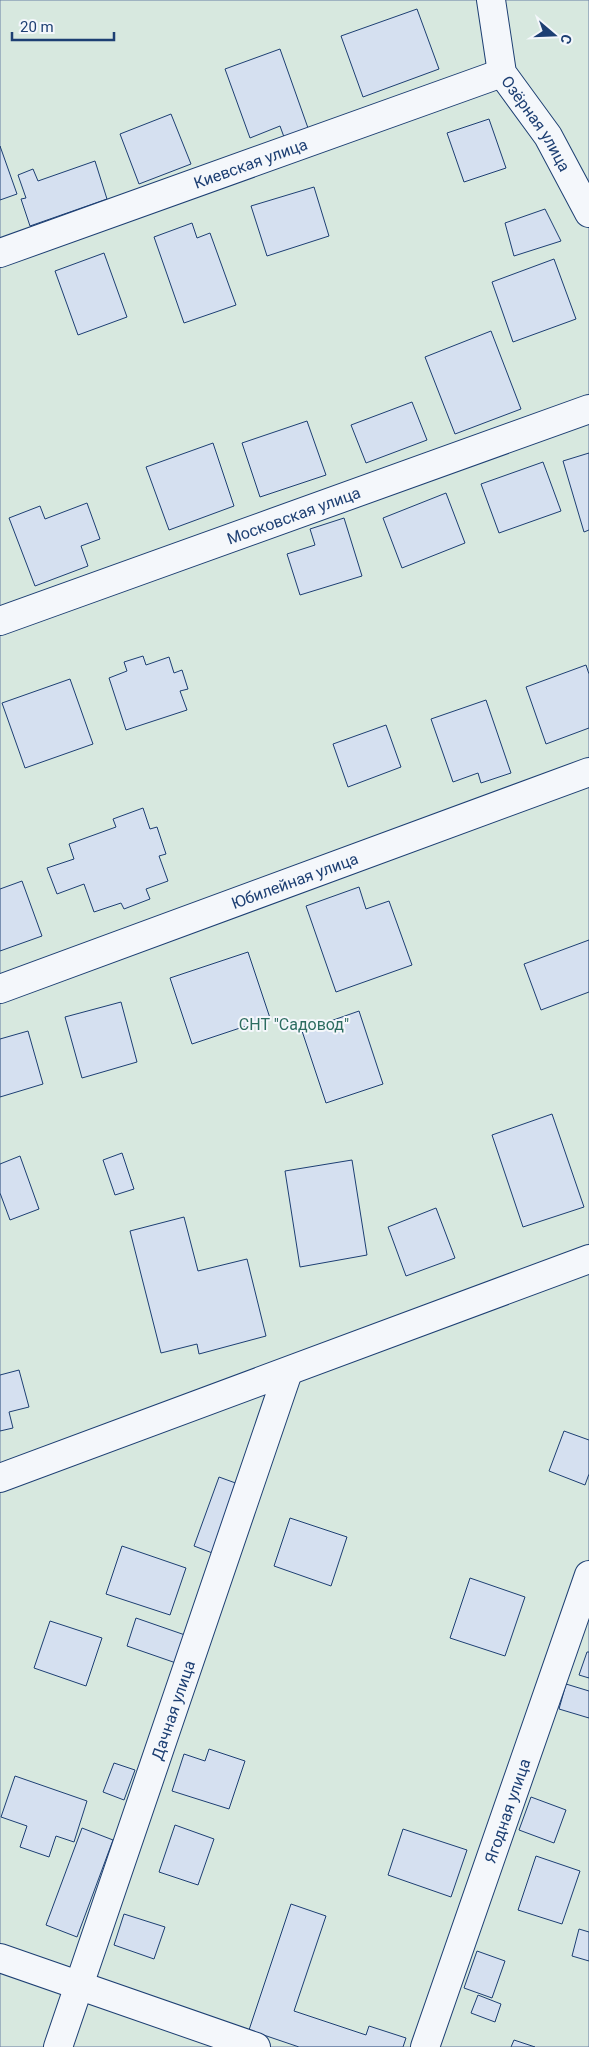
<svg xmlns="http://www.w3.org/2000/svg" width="589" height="2047" font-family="Roboto,sans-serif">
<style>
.green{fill:#d7e8df;stroke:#687fa3}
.building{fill:#d5e0f0;stroke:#1d3f73}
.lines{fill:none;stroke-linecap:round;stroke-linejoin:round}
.minor-casing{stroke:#1d3f73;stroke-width:30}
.minor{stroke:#f4f7fb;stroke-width:28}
.labels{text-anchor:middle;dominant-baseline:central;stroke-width:4;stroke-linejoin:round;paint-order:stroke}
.street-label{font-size:16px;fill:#1d3f73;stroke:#f4f7fb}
.park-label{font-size:16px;fill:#2c6c60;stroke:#f4f7fb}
</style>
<rect width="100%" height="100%" fill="#f4f7fb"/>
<!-- green -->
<path class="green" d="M 0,0 L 589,0 L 589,2047 L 0,2047 Z"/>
<!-- building -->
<path class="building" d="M 417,9 L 439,69 L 363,97 L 341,36 Z
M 280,49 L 308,128 L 284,137 L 280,126 L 250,138 L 225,69 Z
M 171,114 L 191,164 L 139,184 L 120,134 Z
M 489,119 L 506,168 L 464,182 L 447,133 Z
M 0,146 L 17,194 L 0,200 Z
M 95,161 L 107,199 L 30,226 L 21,199 L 26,198 L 18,175 L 33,169 L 38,181 Z
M 314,187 L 329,236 L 267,256 L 251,206 Z
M 545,209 L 561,241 L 514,256 L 505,223 Z
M 192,223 L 197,238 L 210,233 L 236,305 L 184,323 L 154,237 Z
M 104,253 L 127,317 L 78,335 L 55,271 Z
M 554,259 L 576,319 L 513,342 L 492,282 Z
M 491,331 L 521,409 L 455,434 L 425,357 Z
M 412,402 L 427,440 L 366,463 L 351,425 Z
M 307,421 L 326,475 L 260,497 L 242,443 Z
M 213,443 L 234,506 L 169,530 L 146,467 Z
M 589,453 L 589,530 L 584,532 L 563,461 Z
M 543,462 L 561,511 L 499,533 L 481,484 Z
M 446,493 L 465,543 L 402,568 L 383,518 Z
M 87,503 L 100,539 L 81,546 L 88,566 L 35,586 L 9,518 L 40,506 L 45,519 Z
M 344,518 L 362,576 L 300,595 L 287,554 L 315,545 L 310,529 Z
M 143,656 L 146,665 L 169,657 L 174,673 L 182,670 L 188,689 L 180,691 L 187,710 L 126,730 L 109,678 L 127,671 L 124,662 Z
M 586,665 L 589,674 L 589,728 L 546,744 L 526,687 Z
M 70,679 L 93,744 L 25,768 L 2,703 Z
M 486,700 L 511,773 L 481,783 L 478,773 L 453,782 L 431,719 Z
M 386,725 L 401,767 L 348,787 L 333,744 Z
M 143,808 L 150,829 L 157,827 L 166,854 L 159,856 L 168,881 L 146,889 L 150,899 L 124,909 L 121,903 L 94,912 L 84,884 L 57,894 L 47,868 L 74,859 L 69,844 L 116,827 L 113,819 Z
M 22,881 L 42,936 L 0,951 L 0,889 Z
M 359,887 L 366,909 L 389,901 L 412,965 L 336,992 L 306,906 Z
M 589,940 L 589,992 L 541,1010 L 524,964 Z
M 248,952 L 270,1018 L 192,1044 L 170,978 Z
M 121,1002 L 137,1062 L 82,1078 L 65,1017 Z
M 359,1011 L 383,1084 L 326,1103 L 302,1031 Z
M 28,1031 L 43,1084 L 0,1097 L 0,1039 Z
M 552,1114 L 584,1207 L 523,1227 L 492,1135 Z
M 122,1153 L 134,1189 L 115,1195 L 103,1160 Z
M 20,1156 L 39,1209 L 10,1220 L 0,1193 L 0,1164 Z
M 352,1160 L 367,1255 L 300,1267 L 285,1171 Z
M 436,1208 L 455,1258 L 406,1276 L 388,1227 Z
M 184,1217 L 198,1271 L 247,1259 L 266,1336 L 199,1354 L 197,1344 L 161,1353 L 130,1231 Z
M 19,1370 L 29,1407 L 9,1412 L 13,1428 L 0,1431 L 0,1375 Z
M 564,1431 L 589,1440 L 589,1474 L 585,1485 L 549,1471 Z
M 219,1477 L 241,1485 L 215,1554 L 194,1546 Z
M 290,1518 L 347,1537 L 331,1586 L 274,1566 Z
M 122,1546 L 186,1568 L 170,1615 L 106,1594 Z
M 470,1578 L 525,1597 L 505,1656 L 450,1638 Z
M 136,1618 L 185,1635 L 176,1663 L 127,1646 Z
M 50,1621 L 102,1638 L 86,1686 L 34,1668 Z
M 587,1652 L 589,1652 L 589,1678 L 579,1675 Z
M 566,1684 L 589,1691 L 589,1718 L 559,1709 Z
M 209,1749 L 245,1761 L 229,1809 L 172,1791 L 184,1754 L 205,1761 Z
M 114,1763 L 135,1770 L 124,1800 L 103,1792 Z
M 15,1776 L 87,1801 L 74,1842 L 56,1836 L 49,1857 L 20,1847 L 27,1826 L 1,1817 Z
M 531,1797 L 566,1810 L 554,1843 L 519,1830 Z
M 175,1825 L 214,1839 L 198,1885 L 159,1872 Z
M 82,1828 L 113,1840 L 77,1937 L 46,1925 Z
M 403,1829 L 467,1850 L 451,1897 L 388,1875 Z
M 536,1856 L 580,1871 L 562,1924 L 518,1910 Z
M 291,1904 L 326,1916 L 294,2011 L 366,2035 L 369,2026 L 406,2038 L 403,2047 L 299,2047 L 249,2030 Z
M 124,1914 L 165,1927 L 154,1959 L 114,1945 Z
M 579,1929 L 589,1932 L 589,1961 L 572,1956 Z
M 477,1951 L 505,1961 L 492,1998 L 464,1988 Z
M 478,1995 L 501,2004 L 495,2022 L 471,2013 Z
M 514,2040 L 535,2047 L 511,2047 Z"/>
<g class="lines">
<defs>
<g id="minor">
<path id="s1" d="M 491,0 L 502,73 L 548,136 L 589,213"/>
<path id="s2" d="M 0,253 L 502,73"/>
<path id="s3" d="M 0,621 L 589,409"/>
<path id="s4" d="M 0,989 L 589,772"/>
<path d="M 0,1478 L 589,1259"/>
<path d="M 0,1958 L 256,2047"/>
<path id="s5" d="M 58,2047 L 288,1372"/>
<path id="s6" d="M 425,2047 L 589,1575"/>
</g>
</defs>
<!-- minor casing -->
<use href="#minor" class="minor-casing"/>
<!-- minor -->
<use href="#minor" class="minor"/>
</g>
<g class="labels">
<!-- street labels -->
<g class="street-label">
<text stroke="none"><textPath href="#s1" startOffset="135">Озёрная улица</textPath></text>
<text stroke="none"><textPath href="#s2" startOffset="266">Киевская улица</textPath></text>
<text stroke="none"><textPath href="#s3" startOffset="312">Московская улица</textPath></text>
<text stroke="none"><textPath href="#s4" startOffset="314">Юбилейная улица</textPath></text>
<text stroke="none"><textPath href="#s5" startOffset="356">Дачная улица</textPath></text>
<text stroke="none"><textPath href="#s6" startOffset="250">Ягодная улица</textPath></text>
</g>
<!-- park labels -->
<g class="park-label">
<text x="294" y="1024">СНТ "Садовод"</text>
</g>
</g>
<!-- north arrow -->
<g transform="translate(554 35) rotate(109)" stroke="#f4f7fb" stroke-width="4" paint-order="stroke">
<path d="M0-4L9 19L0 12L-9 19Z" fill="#1d3f73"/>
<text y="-8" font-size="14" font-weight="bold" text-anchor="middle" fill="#1d3f73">С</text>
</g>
<!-- scale -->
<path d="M12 32v8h102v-8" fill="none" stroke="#1d3f73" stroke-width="2.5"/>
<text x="20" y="32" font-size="15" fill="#1d3f73" stroke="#f4f7fb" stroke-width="4" paint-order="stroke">20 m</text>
</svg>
